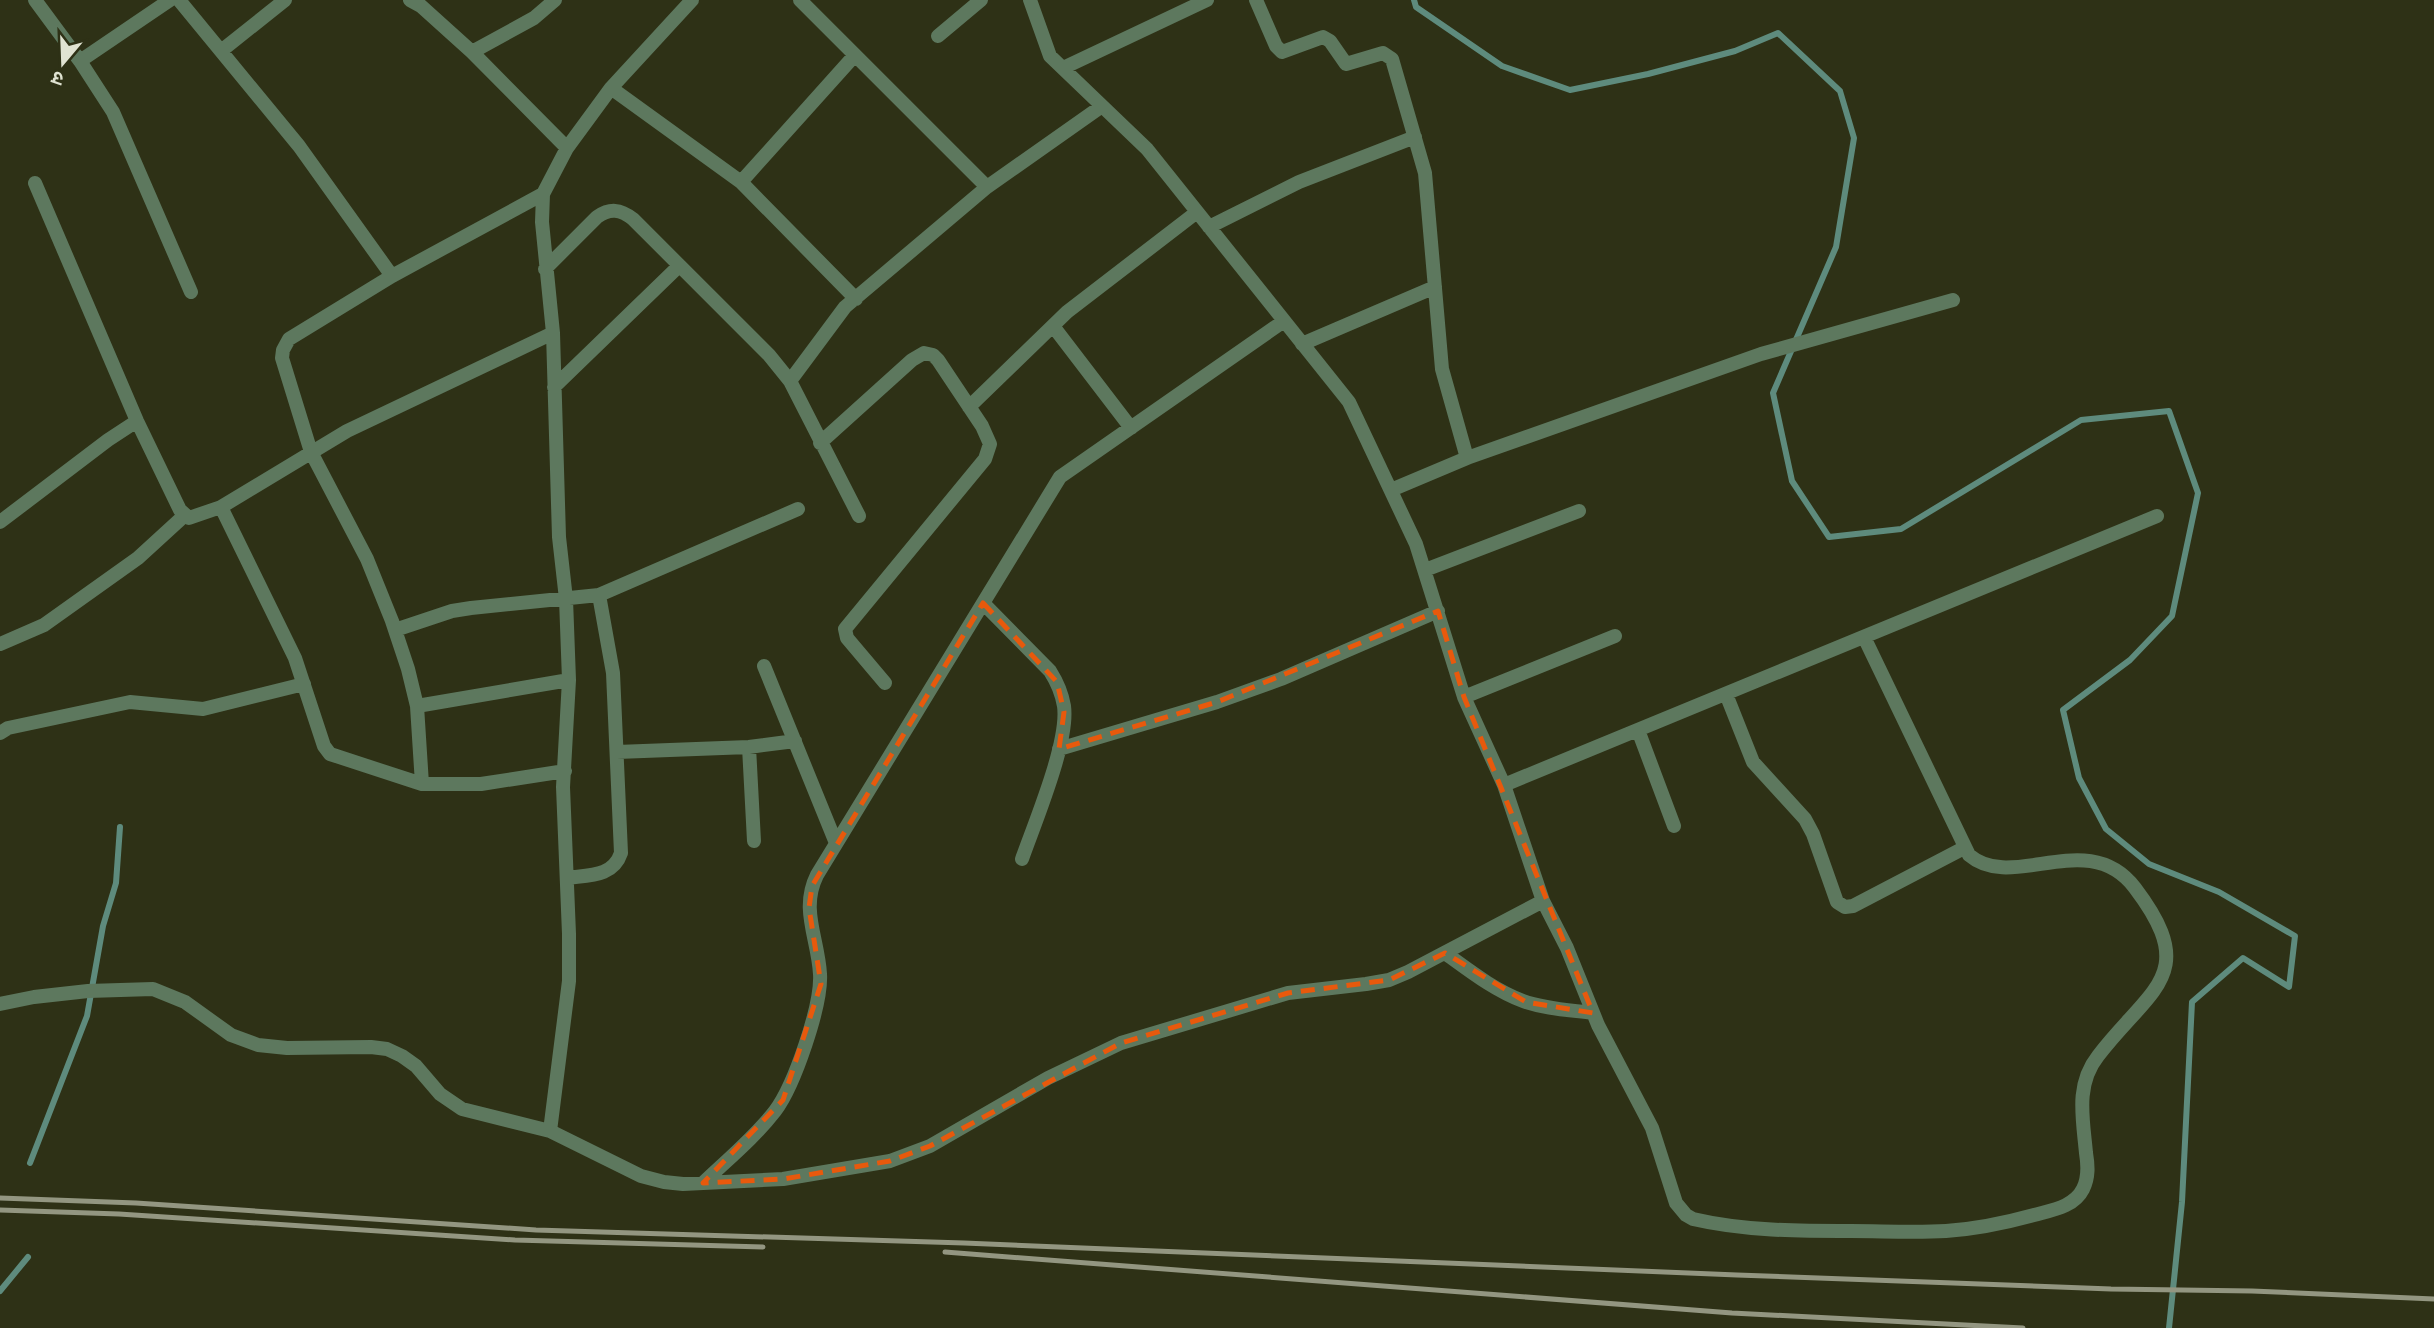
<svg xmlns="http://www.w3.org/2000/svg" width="2434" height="1328" font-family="Lora,'Noto Sans Devanagari',serif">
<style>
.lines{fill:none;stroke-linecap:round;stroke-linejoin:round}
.stream{stroke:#5e8b7d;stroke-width:6}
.street{stroke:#5d785e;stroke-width:14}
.rail{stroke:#939681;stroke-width:5}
.marked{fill:none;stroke:#e8590c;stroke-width:5;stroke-dasharray:14 9;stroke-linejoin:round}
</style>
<rect width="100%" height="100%" fill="#2e3116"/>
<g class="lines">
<!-- stream -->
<path class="stream" d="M 1414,0 L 1416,7 L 1502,66 L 1570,90 L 1648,74 L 1735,51 L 1778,33 L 1840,91 L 1854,138 L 1836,247 L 1773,393 L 1792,481 L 1829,537 L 1901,529 L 2081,420 L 2169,411 L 2198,493 L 2172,616 L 2130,660 L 2063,710 L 2079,778 L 2106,829 L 2149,864 L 2219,892 L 2295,936 L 2289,987 L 2243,958 L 2192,1002 L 2182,1202 L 2169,1328
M 30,1163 L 87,1016 L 103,926 L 116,883 L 120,827
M 0,1291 L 28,1257"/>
<!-- street -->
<path class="street" d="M 35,0 L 80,61 L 113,112 L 191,292
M 179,0 L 299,146 L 392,276
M 410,0 L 421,6 L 472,52 L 567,148
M 800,0 L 987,187
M 1030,0 L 1050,56 L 1147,149 L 1349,402 L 1416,544 L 1464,697 L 1504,785 L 1543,901 L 1567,948 L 1598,1025 L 1652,1128 L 1676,1203 L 1686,1215 L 1693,1219 C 1744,1231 1799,1231 1851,1231 C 1882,1231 1914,1233 1946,1231 C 1976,1229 2005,1223 2034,1215 C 2052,1210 2074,1207 2083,1189 C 2089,1177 2088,1165 2086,1153 C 2083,1119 2075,1085 2098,1056 C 2150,988 2201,975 2135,888 C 2088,826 2013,893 1969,855 L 1864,637
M 1256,0 L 1276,46 L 1282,52 L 1323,37 L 1330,41 L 1346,64 L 1383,53 L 1392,59 L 1425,173 L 1442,369 L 1467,458
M 938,36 L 981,0
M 221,51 L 285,0
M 472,52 L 534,18 L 555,0
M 80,61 L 170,0
M 1063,68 L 1207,0
M 611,88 L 741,182 L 856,299
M 741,182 L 855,55
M 35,183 L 137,421 L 180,510 L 189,518 L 221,507 L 347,431 L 553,333
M 1209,227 L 1299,182 L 1415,137
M 545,269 L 597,217 C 610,208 620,209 633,219 L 769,355 L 790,381 L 859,516
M 1053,326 L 1131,428
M 1302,344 L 1435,287
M 790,381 L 845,307 L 987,187 L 1102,106
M 554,387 L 679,266
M 969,407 L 1067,312 L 1197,212
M 820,443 L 912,360 L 924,353 L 933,355 L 938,360 L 982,426 L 990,444 L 985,459 L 845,629 L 847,638 L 885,683
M 1391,490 L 1467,458 L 1761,354 L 1953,300
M 221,507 L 295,658 L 324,746 L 330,754 L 422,784 L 481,784 L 565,771
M 0,522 L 108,440 L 137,421
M 1425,570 L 1579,511
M 983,603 L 1050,671 C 1057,682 1062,694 1064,706 C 1069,742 1035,822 1022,859
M 395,630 L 452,611 L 471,608 L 599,595 L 798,509
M 0,644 L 44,625 L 138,558 L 185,515
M 764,666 L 836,843
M 1726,694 L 1753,762 L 1805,819 L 1813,834 L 1837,902 L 1845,907 L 1853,906 L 1964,848
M 1464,697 L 1615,636
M 417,706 L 569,680
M 1638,730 L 1674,826
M 0,733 L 8,728 L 130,702 L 203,709 L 304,684
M 749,747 L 754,841
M 1059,749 L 1217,702 L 1281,679 L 1438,611
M 617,752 L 749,747 L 795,741
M 422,784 L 417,706 L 408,669 L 392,621 L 367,559 L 311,452 L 282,358 L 283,350 L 289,339 L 392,276 L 543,194
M 1504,785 L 2157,516
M 567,878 C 589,875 613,877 621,853 L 613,673 L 599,595
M 1445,953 C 1470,971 1494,990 1523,1001 C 1545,1009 1570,1010 1593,1013
M 0,1004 L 34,997 L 88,991 L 153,989 L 185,1002 L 231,1035 L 258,1045 L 287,1048 L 371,1047 L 387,1049 L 402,1056 L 416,1066 L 440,1094 L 462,1109 L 550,1131 L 641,1176 L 664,1182 L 683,1184 L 783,1179 L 890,1161 L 930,1146 L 1048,1078 L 1121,1043 L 1288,993 L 1366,984 L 1389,980 L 1408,972 L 1543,901
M 550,1131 L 569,981 L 569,934 L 563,787 L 569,680 L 566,599 L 559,537 L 553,333 L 542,222 L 543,194 L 567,148 L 611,88 L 692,0
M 703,1183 C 727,1160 755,1137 775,1111 C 794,1086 822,1005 820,974 C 818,938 800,909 817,875 L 1060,477 L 1284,321"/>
<!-- rail -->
<path class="rail" d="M 0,1198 L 136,1203 L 536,1230 L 964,1243 L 1737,1275 L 2111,1289 L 2252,1291 L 2434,1299
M 0,1210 L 119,1214 L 515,1240 L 763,1247
M 945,1252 L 1732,1313 L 2023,1328"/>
</g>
<!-- marked area -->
<path class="marked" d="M 983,603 L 1057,682 L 1064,712 L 1059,749 L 1217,702 L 1438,611 L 1464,697 L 1593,1013 L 1526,1002 L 1445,953 L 1389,980 L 1288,993 L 1121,1043 L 930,1146 L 890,1161 L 783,1179 L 703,1183 L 783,1100 L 821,984 L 809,908 L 812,886 Z"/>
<!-- north arrow -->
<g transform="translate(63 63) rotate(199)" stroke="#2e3116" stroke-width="5" paint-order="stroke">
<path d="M0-5L12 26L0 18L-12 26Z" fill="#e0e3d2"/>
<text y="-10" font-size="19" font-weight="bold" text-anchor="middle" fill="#e0e3d2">उ</text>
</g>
</svg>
